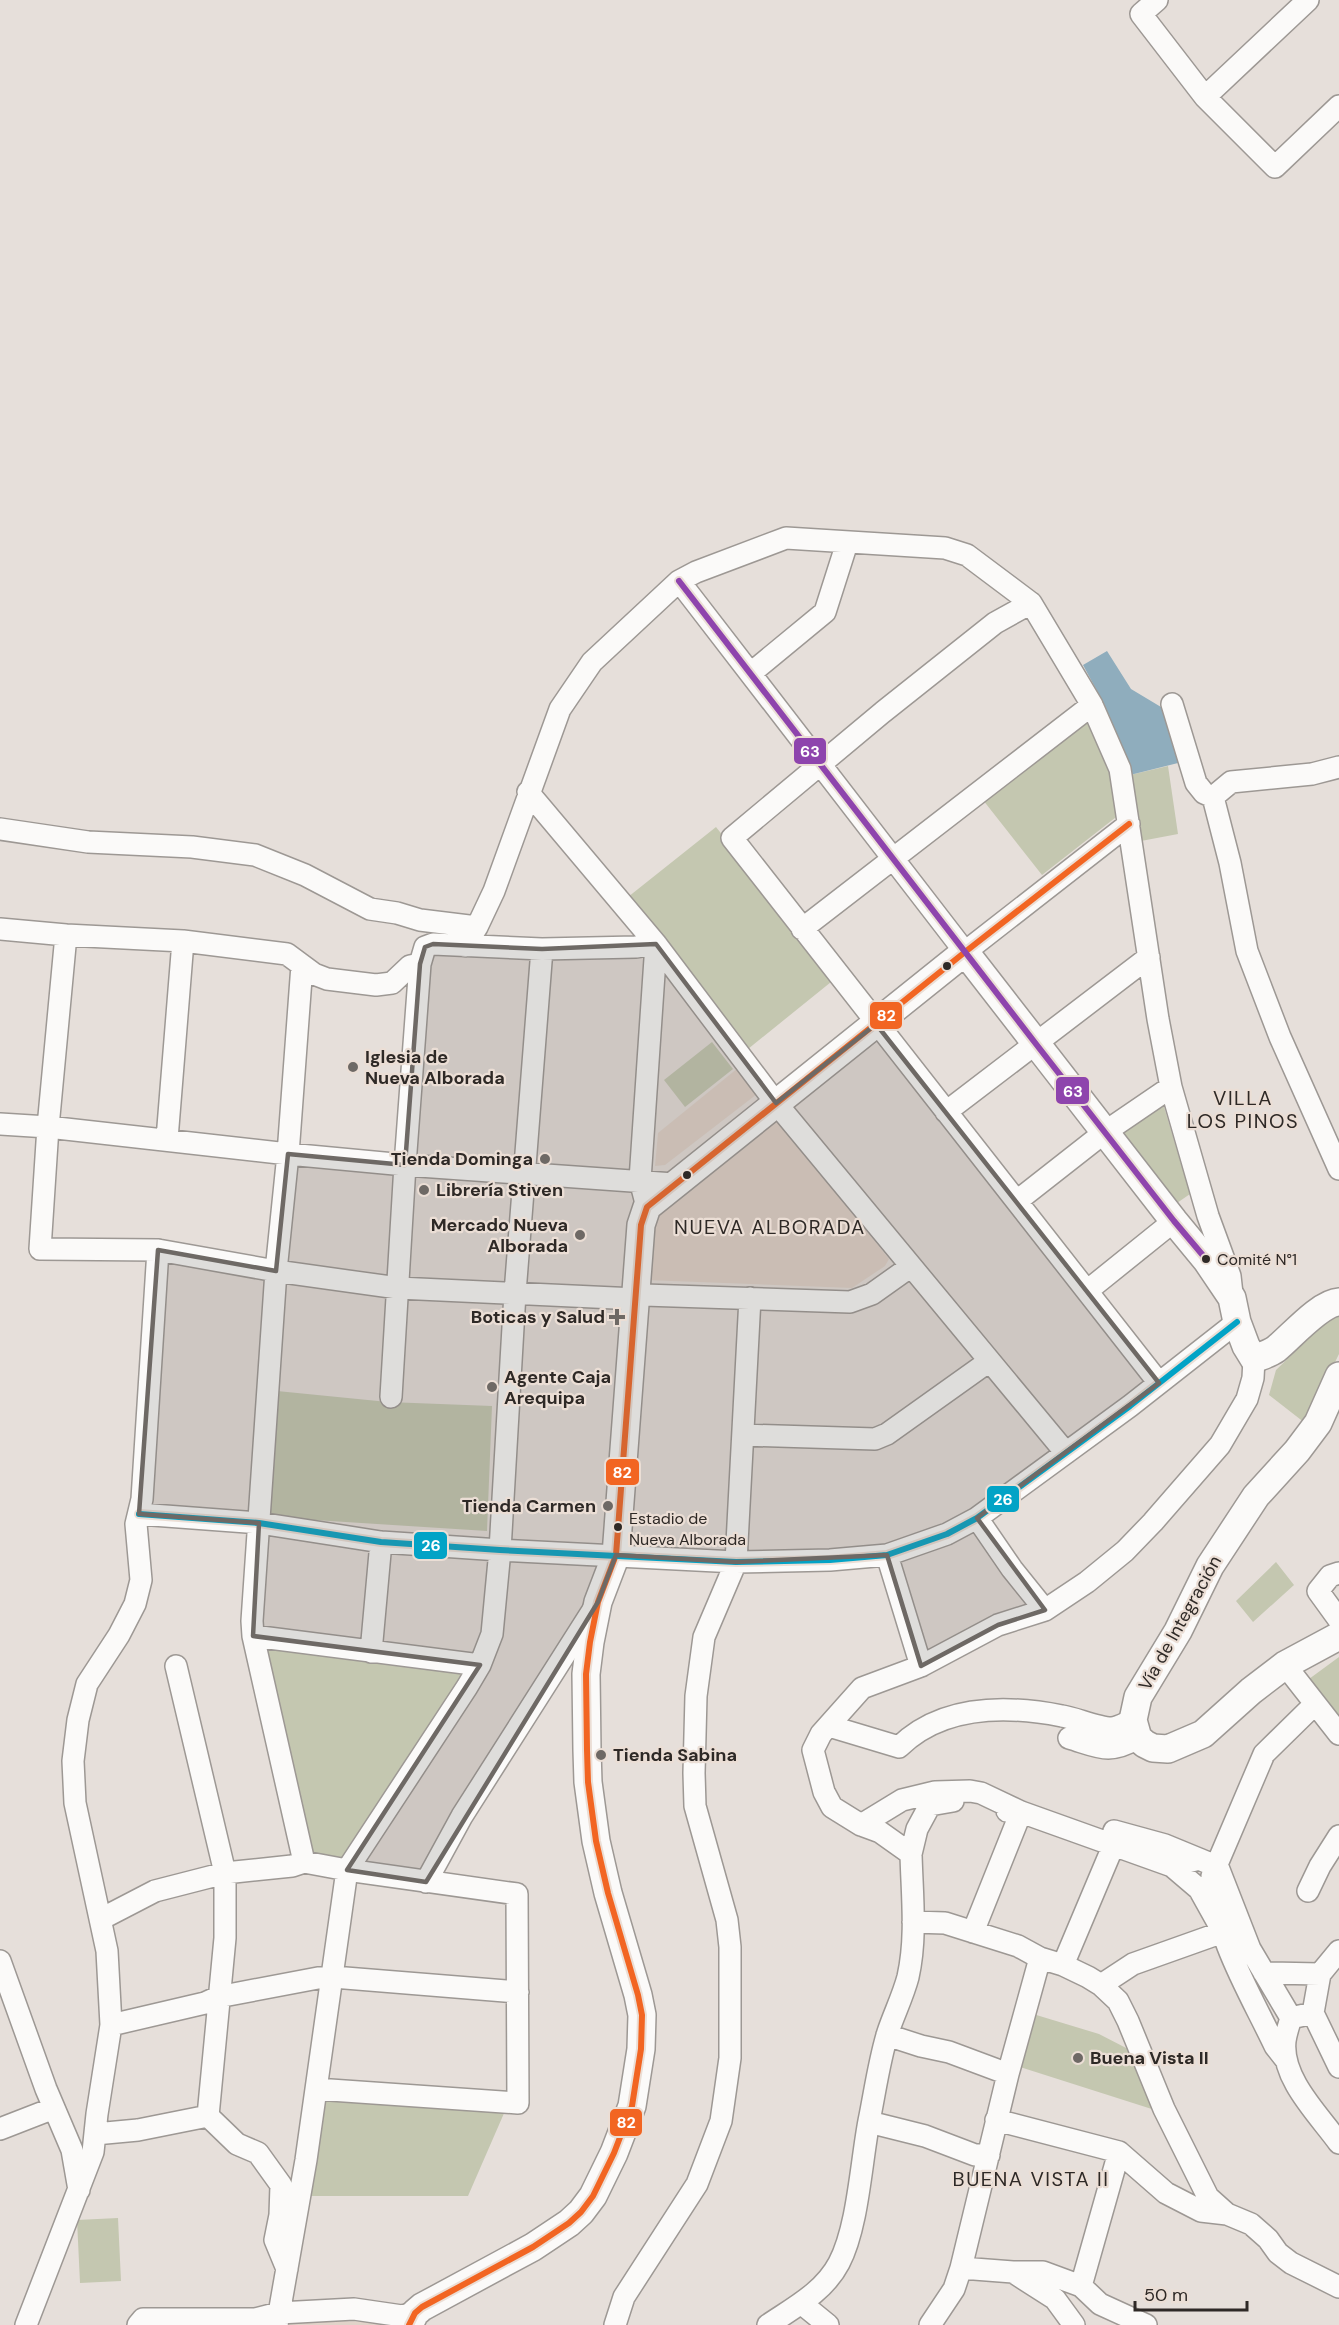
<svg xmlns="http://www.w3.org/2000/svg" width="1339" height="2325" font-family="'DM Sans',sans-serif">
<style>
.built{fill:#e1d3c9}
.green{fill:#c4c7b0}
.water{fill:#8fadbd}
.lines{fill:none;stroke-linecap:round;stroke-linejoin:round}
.minor-casing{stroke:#9d9894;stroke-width:24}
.major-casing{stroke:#9d9894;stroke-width:30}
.minor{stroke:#fbfaf9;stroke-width:21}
.major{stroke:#fbfaf9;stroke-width:27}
.bus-1-casing{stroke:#ebded5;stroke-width:10}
.bus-2-casing{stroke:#ebded5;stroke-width:10}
.bus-3-casing{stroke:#ebded5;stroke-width:10}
.bus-1{stroke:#f26522;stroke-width:6}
.bus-2{stroke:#8e44ad;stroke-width:6}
.bus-3{stroke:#02a3c6;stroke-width:6}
.marked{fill:#6e6965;fill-opacity:0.2;stroke:#6e6965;stroke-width:4.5;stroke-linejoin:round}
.bus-dot{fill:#2e2926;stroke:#ebded5;stroke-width:2}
.poi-dot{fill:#6e6965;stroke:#ebded5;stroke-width:2}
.labels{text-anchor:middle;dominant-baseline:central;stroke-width:4.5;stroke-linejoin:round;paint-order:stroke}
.bus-label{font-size:16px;fill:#2e2926;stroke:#ebded5;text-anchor:start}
.poi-label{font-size:18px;font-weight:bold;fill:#2e2926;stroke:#ebded5;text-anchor:start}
.street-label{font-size:18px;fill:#2e2926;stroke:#ebded5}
.neighbourhood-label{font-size:20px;letter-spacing:1.5px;fill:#2e2926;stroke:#ebded5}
.line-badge{stroke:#ebded5;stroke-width:2}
.badge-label{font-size:16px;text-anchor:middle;font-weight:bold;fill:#fff}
</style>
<rect width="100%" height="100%" fill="#e6dfda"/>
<!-- built -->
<path class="built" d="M 738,1068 L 757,1094 L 665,1165 L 655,1166 L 658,1133 Z
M 775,1116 L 889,1259 L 885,1266 L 852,1288 L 645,1280 L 652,1217 Z
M 286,2320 L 380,2322 L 379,2325 L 285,2325 Z"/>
<!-- green -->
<path class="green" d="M 1089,717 L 1114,772 L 1120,814 L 1042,875 L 983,800 Z
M 1168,766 L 1178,834 L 1141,841 L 1130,775 Z
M 716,827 L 836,978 L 748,1049 L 628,897 Z
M 712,1042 L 733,1069 L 685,1107 L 664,1080 Z
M 1162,1100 L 1190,1194 L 1177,1203 L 1122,1131 Z
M 1334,1314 L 1339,1317 L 1339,1354 L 1305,1423 L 1269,1395 L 1276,1370 Z
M 277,1391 L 388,1402 L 492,1406 L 487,1531 L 267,1517 Z
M 1276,1562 L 1294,1585 L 1253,1622 L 1236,1601 Z
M 264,1643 L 469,1672 L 344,1862 L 310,1853 Z
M 1339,1657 L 1339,1716 L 1309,1679 Z
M 1033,2014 L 1099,2034 L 1130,2050 L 1158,2111 L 1020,2067 Z
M 326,2101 L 505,2111 L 468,2196 L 309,2196 Z
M 118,2218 L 121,2281 L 80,2283 L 77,2220 Z"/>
<!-- water -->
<path class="water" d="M 1107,651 L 1131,689 L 1166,710 L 1182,762 L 1130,775 L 1104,704 L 1083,665 Z"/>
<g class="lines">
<defs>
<path id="minor" d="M 1157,0 L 1141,14 L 1205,97 L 1275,167 L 1339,106
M 1205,97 L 1308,0
M 679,581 L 965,952 L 1129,824
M 1031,603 L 995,623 L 883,712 L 732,838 L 1159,1383
M 751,673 L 825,612 L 847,543
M 1172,704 L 1196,783 L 1204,793 L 1213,797 L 1230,863 L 1247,951 L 1280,1037 L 1339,1169
M 528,792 L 656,944 L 776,1103 L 1066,1453
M 1213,797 L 1231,782 L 1312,774 L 1339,767
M 0,829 L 88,842 L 192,847 L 255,855 L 305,875 L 370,909 L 397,913 L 420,920 L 477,927
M 0,929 L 66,935 L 183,941 L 287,954 L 314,974 L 327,979 L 376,985 L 392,983 L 410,966 L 420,964
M 802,929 L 1092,705
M 66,935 L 48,1127 L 40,1249 L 158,1250 L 276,1271 L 398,1288 L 636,1299 L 644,1295 L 850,1302 L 872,1294 L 910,1267
M 465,946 L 477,927 L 494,891 L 560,709 L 592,662 L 679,581 L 696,572 L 786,538 L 945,548 L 967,555 L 1031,603 L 1092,705 L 1120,769 L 1158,1019 L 1171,1087 L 1208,1216 L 1230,1276 L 1232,1294
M 302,965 L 288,1154 L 276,1271 L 252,1621 L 253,1636 L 304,1862
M 946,1112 L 1149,957
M 0,1124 L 48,1127 L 288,1154 L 405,1165 L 674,1184
M 167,1139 L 183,941
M 1017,1201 L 1105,1132 L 1171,1087
M 1087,1291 L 1174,1221
M 391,1397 L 405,1165 L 420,964 L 425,947 L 433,944 L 542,949 L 636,947 L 656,944 L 640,1180 L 647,1207
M 743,1435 L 875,1439 L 887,1434 L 988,1362
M 139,1514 L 259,1523 L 381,1542 L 500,1550 L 736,1562 L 830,1560 L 887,1555 L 947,1534 L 977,1518 L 1130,1406 L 1237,1322
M 977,1518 L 1012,1569 L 1045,1610
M 887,1555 L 921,1666
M 1339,1573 L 1330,1576 L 1318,1591 L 1339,1620
M 253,1636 L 480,1665
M 371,1652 L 381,1542
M 1285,1665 L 1339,1734
M 176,1666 L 225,1873 L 225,1938 L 208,2116
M 829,1726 L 899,1747 C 942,1705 1006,1705 1062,1716 C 1075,1718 1099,1728 1111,1728 C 1118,1728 1127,1722 1133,1720
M 1069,1738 C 1099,1747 1109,1755 1138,1738
M 861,1825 L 902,1800 L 935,1792 L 970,1791 L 981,1793 L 1021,1812 L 1172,1866 L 1199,1859 L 1218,1867 L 1250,1949 L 1291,2018 C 1289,2025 1286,2033 1285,2041 C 1281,2079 1319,2115 1339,2143
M 1114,1831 L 1165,1845 L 1199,1859
M 911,1854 L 917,1829 L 930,1805 L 953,1801
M 426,1882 L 462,1816 L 593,1610
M 1308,1891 L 1320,1866 L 1339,1836
M 101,1919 L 155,1891 L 225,1873 L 292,1866 L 304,1862 L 347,1870 L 517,1894 L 518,2103 L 316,2089
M 913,1922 L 945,1923 L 1018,1946 L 1040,1958 L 1063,1965 L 1088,1977 L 1101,1985 L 1118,2001 L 1128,2021 L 1164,2109 L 1208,2197 L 1227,2214 L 1251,2224 L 1268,2239 L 1278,2253 L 1291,2263 L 1339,2287
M 973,1932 L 1021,1812 L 1007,1811
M 0,1961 L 46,2089 L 72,2150 L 79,2190
M 1063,1965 L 1114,1844
M 1264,1973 L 1320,1974
M 1101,1985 L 1133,1964 L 1223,1932 L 1199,1889 L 1172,1866
M 1313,2013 L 1339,2067
M 1291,2018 L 1313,2013 L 1320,1974 L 1339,1951
M 111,2025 L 205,2003 L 218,1997 L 318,1978 L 333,1977 L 518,1992
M 887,2035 L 921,2046 L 949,2052 L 1008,2074
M 1286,2060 L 1275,2046 C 1250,1993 1214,1936 1212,1876 L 1264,1754 L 1315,1704
M 208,2116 L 237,2144 L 258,2153 L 281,2185 L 280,2215 L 275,2240 L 287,2269
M 996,2120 L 1119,2152 L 1166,2193 L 1201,2211 L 1227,2214
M 869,2122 L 925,2136 L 975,2155 L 989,2155
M 0,2129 L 54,2108
M 95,2134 L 138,2130 L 208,2116
M 961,2268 L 1013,2272 L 1055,2299 L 1074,2325
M 1013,2272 L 1043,2272 L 1081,2286 L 1100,2304 L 1146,2325
M 1081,2286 L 1119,2152
M 801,2303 L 828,2325
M 26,2325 L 93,2152 L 97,2114 L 111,2025 L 107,1951 L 75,1803 L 73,1761 L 78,1720 L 87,1684 L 119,1635 L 135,1604 L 141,1580 L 136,1524 L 142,1499 L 158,1250
M 138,2325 L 143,2319 L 255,2319 L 279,2313 L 354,2309 L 402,2316 L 415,2313
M 277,2325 L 306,2160 L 347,1870 L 467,1687 L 480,1665 L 492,1634 L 500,1550 L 515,1293 L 542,949
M 615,2325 L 624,2297 L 697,2184 L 721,2121 L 730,2058 L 730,1947 L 727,1920 L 695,1806 L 694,1773 L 696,1696 L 704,1637 L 736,1562 L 750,1298
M 768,2325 C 793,2308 824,2292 839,2263 C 858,2227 861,2163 869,2121 C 875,2092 879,2061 888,2032 C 894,2014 903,1996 908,1977 C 917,1937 912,1895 911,1854 L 880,1832 L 861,1825 L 832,1807 L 824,1792 L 813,1750 L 821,1734 L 862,1688 L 921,1666 L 998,1625 L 1045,1610 L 1087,1582 L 1125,1551 L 1153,1522 L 1220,1445 L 1247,1399 L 1253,1378 L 1254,1359
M 930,2325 L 954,2289 L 961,2268 L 1008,2074 L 1040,1958"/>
<path id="major" d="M 1339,1376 L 1318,1423 L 1297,1451 L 1256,1496 L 1210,1566 L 1178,1631 L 1138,1697 L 1133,1720 L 1138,1738 L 1145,1744 L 1153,1748 L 1168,1749 L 1203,1734 L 1251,1691 L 1285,1665 L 1339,1636
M 409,2325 L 415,2313 L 422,2307 L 533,2247 L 569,2223 L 581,2212 L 593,2196 L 614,2153 L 632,2106 L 641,2049 L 642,2015 L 638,1995 L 608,1893 L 596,1841 L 588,1782 L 587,1750 L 586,1674 L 590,1642 L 598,1602 L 616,1555 L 641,1225 L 647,1207 L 965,952 L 1174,1221 L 1207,1261 L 1232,1298 L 1237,1322 L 1246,1346 L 1254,1359 C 1261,1356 1269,1354 1276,1349 C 1291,1337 1320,1303 1339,1302"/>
</defs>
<!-- minor casing -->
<use href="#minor" class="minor-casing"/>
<!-- major casing -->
<use href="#major" class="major-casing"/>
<!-- minor -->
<use href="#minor" class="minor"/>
<!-- major -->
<use href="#major" class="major"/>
<defs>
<path id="bus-1" d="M 409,2325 L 415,2313 L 422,2307 L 533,2247 L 569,2223 L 581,2212 L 593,2196 L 614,2153 L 632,2106 L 641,2049 L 642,2015 L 638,1995 L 608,1893 L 596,1841 L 588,1782 L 587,1750 L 586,1674 L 590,1642 L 598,1602 L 616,1555 L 641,1225 L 647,1207 L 965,952 L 1129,824"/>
<path id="bus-2" d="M 679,581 L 1036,1044 L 1174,1221 L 1206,1259"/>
<path id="bus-3" d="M 139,1514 L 259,1523 L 381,1542 L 500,1550 L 736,1562 L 830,1560 L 887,1555 L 947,1534 L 977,1518 L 1130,1406 L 1237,1322"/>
</defs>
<!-- bus-1 casing -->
<use href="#bus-1" class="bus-1-casing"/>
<!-- bus-2 casing -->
<use href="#bus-2" class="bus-2-casing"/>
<!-- bus-3 casing -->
<use href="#bus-3" class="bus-3-casing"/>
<!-- bus-1 -->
<use href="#bus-1" class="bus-1"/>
<!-- bus-2 -->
<use href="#bus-2" class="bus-2"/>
<!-- bus-3 -->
<use href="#bus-3" class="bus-3"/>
</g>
<!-- marked area -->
<path class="marked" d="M 433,944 L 542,949 L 656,944 L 776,1103 L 876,1024 L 1159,1383 L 977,1518 L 1045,1610 L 998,1625 L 921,1666 L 887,1555 L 736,1562 L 616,1555 L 598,1602 L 426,1882 L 347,1870 L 480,1665 L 253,1636 L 259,1523 L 139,1514 L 158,1250 L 276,1271 L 288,1154 L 405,1165 L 420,964 L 425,947 Z"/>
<!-- markers -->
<g class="bus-dot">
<circle cx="947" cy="966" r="5"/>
<circle cx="687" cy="1175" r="5"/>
<circle cx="1206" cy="1259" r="5"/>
<circle cx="618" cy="1527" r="5"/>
</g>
<g class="poi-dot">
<circle cx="353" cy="1067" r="6"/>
<circle cx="545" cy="1159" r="6"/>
<circle cx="424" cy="1190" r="6"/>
<circle cx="580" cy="1235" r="6"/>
<path d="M614 1308h6v6h6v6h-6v6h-6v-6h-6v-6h6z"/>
<circle cx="492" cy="1387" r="6"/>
<circle cx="608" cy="1506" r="6"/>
<circle cx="601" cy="1755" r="6"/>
<circle cx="1078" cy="2058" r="6"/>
</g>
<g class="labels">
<!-- bus labels -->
<g class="bus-label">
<text x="1217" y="1259">Comité N°1</text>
<text x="629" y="1518">Estadio de<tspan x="629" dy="21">Nueva Alborada</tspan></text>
</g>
<!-- poi labels -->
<g class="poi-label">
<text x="365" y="1057">Iglesia de<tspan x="365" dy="21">Nueva Alborada</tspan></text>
<text x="533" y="1159" text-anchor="end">Tienda Dominga</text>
<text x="436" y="1190">Librería Stiven</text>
<text x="568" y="1225" text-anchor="end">Mercado Nueva<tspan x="568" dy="21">Alborada</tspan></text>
<text x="605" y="1317" text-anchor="end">Boticas y Salud</text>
<text x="504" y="1377">Agente Caja<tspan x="504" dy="21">Arequipa</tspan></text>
<text x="596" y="1506" text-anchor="end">Tienda Carmen</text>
<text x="613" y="1755">Tienda Sabina</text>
<text x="1090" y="2058">Buena Vista II</text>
</g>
<!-- street labels -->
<g class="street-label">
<text transform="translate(1180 1623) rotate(-61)">Vía de Integración</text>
</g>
<!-- neighbourhood labels -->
<g class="neighbourhood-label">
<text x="1243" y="1098">VILLA<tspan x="1243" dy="23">LOS PINOS</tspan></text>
<text x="770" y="1227">NUEVA ALBORADA</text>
<text x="1031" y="2179">BUENA VISTA II</text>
</g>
</g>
<g class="line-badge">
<rect x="793" y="737" width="34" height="28" rx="6" fill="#8e44ad"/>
<rect x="869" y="1001" width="34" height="29" rx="6" fill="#f26522"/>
<rect x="1055" y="1076" width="35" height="29" rx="6" fill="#8e44ad"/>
<rect x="605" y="1458" width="35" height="28" rx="6" fill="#f26522"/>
<rect x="986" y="1485" width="34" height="28" rx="6" fill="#02a3c6"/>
<rect x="413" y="1531" width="35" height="29" rx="6" fill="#02a3c6"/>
<rect x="609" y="2108" width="34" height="29" rx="6" fill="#f26522"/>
</g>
<g class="badge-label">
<text x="810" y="757">63</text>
<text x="886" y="1021">82</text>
<text x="1073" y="1097">63</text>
<text x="622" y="1478">82</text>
<text x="1003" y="1505">26</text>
<text x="431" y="1551">26</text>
<text x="626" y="2128">82</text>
</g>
<!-- scale -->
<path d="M1135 2301v9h112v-9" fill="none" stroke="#2e2926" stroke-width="3"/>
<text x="1144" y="2301" font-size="18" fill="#2e2926" stroke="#ebded5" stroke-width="4.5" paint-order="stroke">50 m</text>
</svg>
